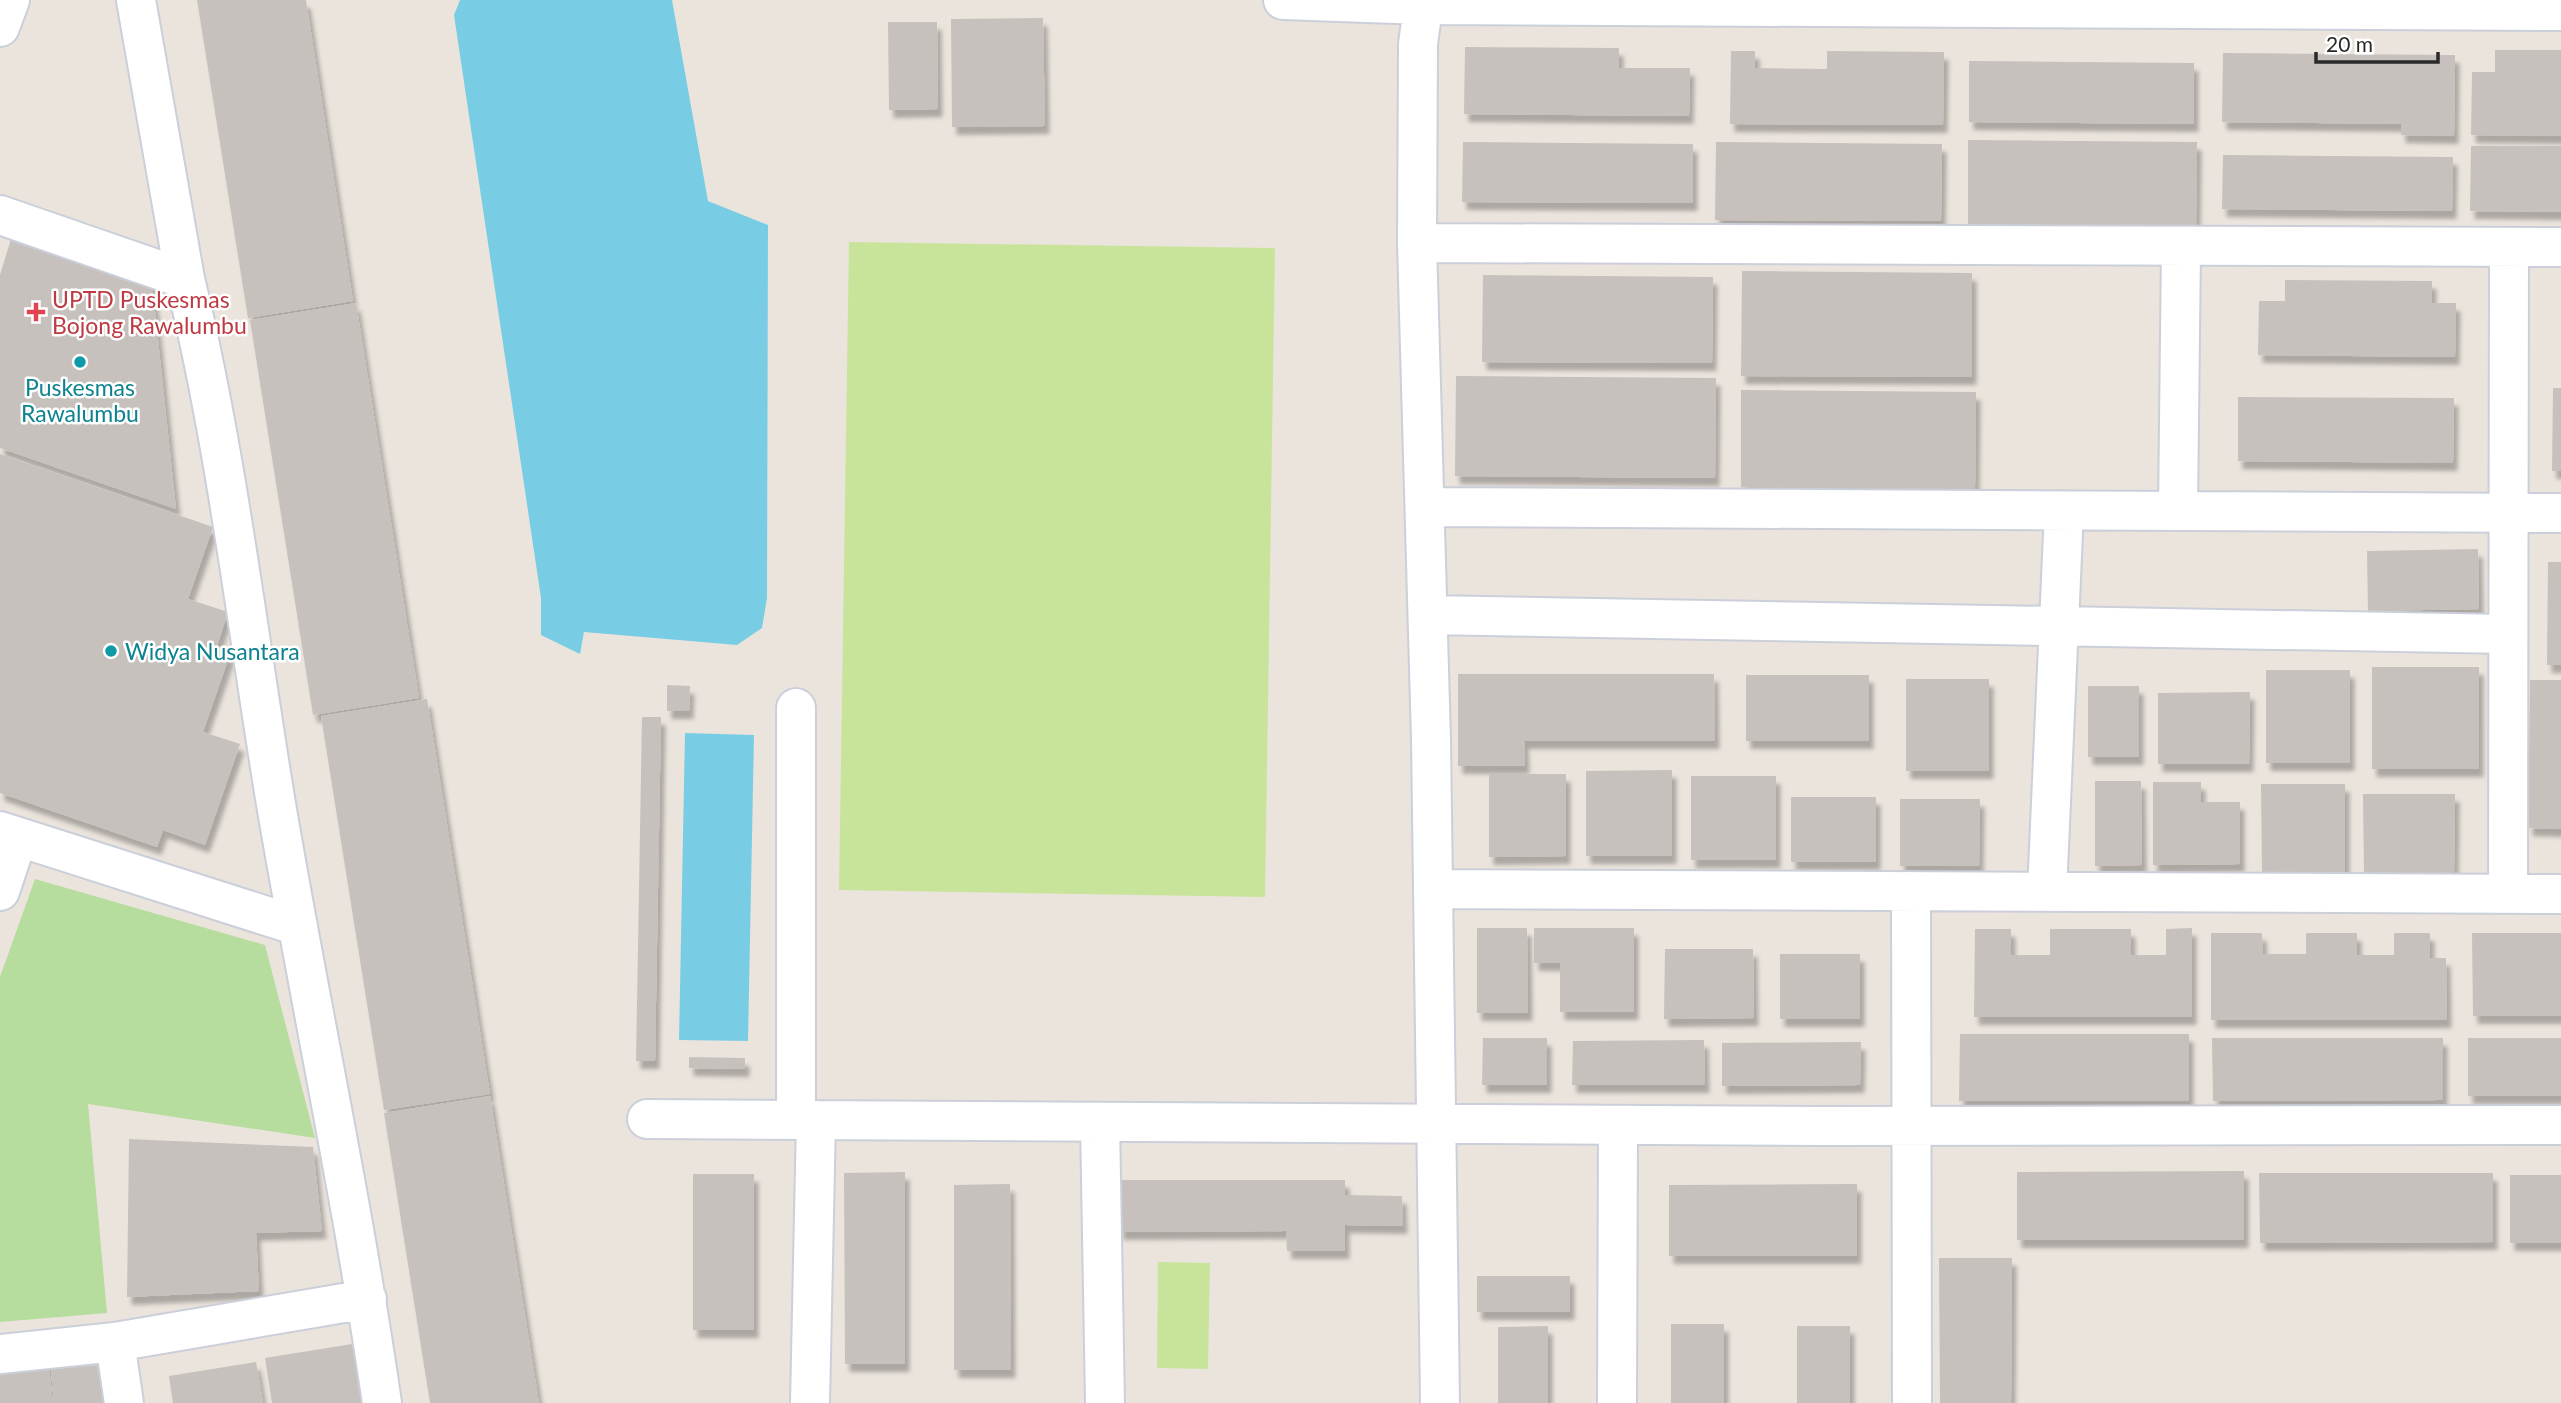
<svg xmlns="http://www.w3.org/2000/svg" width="2561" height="1403" font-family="Lato,sans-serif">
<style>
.green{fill:#b6dd9e}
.pitch{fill:#c8e49a}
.water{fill:#78cde5}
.building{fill:#c6c1bc;filter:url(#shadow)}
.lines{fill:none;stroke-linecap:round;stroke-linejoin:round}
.street-casing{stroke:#cbcfda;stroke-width:42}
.secondary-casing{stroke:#cbcfda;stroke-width:42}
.street{stroke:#fff;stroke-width:38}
.secondary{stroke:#fff;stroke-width:38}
.health-dot{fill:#e0444e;stroke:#fff;stroke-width:2.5}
.culture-dot{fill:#0f9aa8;stroke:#fff;stroke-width:2.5}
.labels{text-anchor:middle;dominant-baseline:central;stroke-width:5;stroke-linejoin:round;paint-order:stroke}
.health-label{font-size:23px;fill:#be3a42;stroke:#fff;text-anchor:start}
.culture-label{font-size:23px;fill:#0d838f;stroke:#fff}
</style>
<defs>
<filter id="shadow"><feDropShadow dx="4.5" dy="8" stdDeviation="2" flood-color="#0004"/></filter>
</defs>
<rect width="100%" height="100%" fill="#ebe4dd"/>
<!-- green -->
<path class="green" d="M 35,879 L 265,945 L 315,1138 L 88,1104 L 107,1313 L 0,1322 L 0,977 Z"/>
<!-- pitch -->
<path class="pitch" d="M 849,242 L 1275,248 L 1265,897 L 839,890 Z
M 1158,1262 L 1210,1263 L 1208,1369 L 1157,1368 Z"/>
<!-- water -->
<path class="water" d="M 460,0 L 672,0 L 708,201 L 768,225 L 767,598 L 762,628 L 737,645 L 584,632 L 580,654 L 541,635 L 541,598 L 454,15 Z
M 685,733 L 754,735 L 748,1041 L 679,1040 Z"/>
<!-- building -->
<path class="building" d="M 197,0 L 306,0 L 353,301 L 248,318 Z
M 1043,18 L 1045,126 L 952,127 L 951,19 Z
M 888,22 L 937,22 L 938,109 L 889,110 Z
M 1465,47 L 1619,48 L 1619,68 L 1690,68 L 1689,116 L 1464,114 Z
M 2495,50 L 2561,50 L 2561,136 L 2471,135 L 2472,72 L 2495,72 Z
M 1731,51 L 1755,51 L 1755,68 L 1827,69 L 1827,51 L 1944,52 L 1943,125 L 1730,124 Z
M 2223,53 L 2455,55 L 2454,136 L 2401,135 L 2401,124 L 2222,122 Z
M 1969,61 L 2194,63 L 2194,124 L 1969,122 Z
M 1968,140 L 2197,142 L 2196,226 L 1968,225 Z
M 1463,142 L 1693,144 L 1693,203 L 1462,202 Z
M 1716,142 L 1942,144 L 1941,221 L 1715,220 Z
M 2471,146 L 2561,146 L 2561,212 L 2470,211 Z
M 2223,155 L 2453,157 L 2452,211 L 2222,209 Z
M 15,226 L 151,274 L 176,509 L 0,448 L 0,275 Z
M 1742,271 L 1972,273 L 1972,377 L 1741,376 Z
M 1483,275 L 1713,277 L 1712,363 L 1482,362 Z
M 2285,280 L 2432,281 L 2432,303 L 2456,303 L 2455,357 L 2258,355 L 2259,301 L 2285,301 Z
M 356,303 L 419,698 L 313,715 L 250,320 Z
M 1456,376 L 1716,378 L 1715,478 L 1455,476 Z
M 2553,388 L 2561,388 L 2561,471 L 2552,471 Z
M 1741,390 L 1976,392 L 1975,489 L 1741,487 Z
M 2238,397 L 2454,398 L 2453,463 L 2238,461 Z
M 0,454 L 213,527 L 188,599 L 228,612 L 216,649 L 230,654 L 203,732 L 240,744 L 205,845 L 163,830 L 157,847 L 0,793 Z
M 2478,549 L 2479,609 L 2368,611 L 2367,551 Z
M 2548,562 L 2561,562 L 2561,665 L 2547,665 Z
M 2372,667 L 2479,667 L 2479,769 L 2372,769 Z
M 2266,670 L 2350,670 L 2350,763 L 2266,763 Z
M 1458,674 L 1714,674 L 1715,741 L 1524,741 L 1525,766 L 1458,766 Z
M 1746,675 L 1869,675 L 1869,741 L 1746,741 Z
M 1906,679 L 1989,679 L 1989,771 L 1906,771 Z
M 2530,680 L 2561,680 L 2561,829 L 2528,828 Z
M 667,685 L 690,686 L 689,711 L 667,711 Z
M 2088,686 L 2139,686 L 2139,757 L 2088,757 Z
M 2250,692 L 2249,764 L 2158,764 L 2158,693 Z
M 427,699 L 490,1094 L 384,1110 L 321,716 Z
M 642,717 L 661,717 L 655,1061 L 636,1061 Z
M 1672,770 L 1672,856 L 1586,856 L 1586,771 Z
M 1489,774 L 1566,774 L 1566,856 L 1489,857 Z
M 1691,776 L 1776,776 L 1776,860 L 1691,860 Z
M 2095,781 L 2141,781 L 2142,865 L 2095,866 Z
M 2153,782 L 2201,782 L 2201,802 L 2240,802 L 2240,864 L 2153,865 Z
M 2261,784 L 2345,784 L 2345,872 L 2262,872 Z
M 2363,794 L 2455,794 L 2454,876 L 2364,876 Z
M 1791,797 L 1876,797 L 1876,862 L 1791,862 Z
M 1900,799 L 1980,799 L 1979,866 L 1900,866 Z
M 1477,928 L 1527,928 L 1528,1013 L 1477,1013 Z
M 1534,928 L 1634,928 L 1634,1012 L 1560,1012 L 1560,963 L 1534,963 Z
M 2192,928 L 2192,1017 L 1974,1017 L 1975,929 L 2011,929 L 2011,955 L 2050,955 L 2050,929 L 2131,929 L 2131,955 L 2166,955 L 2166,929 Z
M 2211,933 L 2262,933 L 2263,954 L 2306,954 L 2306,933 L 2357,933 L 2357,955 L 2394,955 L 2394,933 L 2430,933 L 2430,958 L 2446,958 L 2447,1020 L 2211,1020 Z
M 2472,933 L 2561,933 L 2561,1016 L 2473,1016 Z
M 1665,949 L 1753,949 L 1754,1018 L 1664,1019 Z
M 1780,954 L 1860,954 L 1860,1019 L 1780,1019 Z
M 1960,1034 L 2189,1034 L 2189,1101 L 1959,1101 Z
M 1483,1038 L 1547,1038 L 1547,1085 L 1482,1085 Z
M 2212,1038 L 2443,1038 L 2443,1100 L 2213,1101 Z
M 2468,1038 L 2561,1038 L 2561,1096 L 2468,1096 Z
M 1704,1040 L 1705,1085 L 1572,1085 L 1573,1041 Z
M 1861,1042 L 1860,1085 L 1722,1086 L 1722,1043 Z
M 689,1057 L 745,1058 L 745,1069 L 689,1068 Z
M 490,1096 L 539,1403 L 430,1403 L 384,1113 Z
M 129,1139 L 313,1147 L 322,1231 L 256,1233 L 259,1291 L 127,1297 Z
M 2244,1171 L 2244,1240 L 2017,1240 L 2017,1172 Z
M 905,1172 L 905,1364 L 845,1364 L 844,1173 Z
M 2259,1173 L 2493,1173 L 2493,1242 L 2260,1243 Z
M 693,1174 L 754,1174 L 754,1330 L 693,1330 Z
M 2510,1175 L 2561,1175 L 2561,1243 L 2510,1243 Z
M 1119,1180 L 1345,1180 L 1345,1195 L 1402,1196 L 1403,1226 L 1345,1225 L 1345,1251 L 1287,1251 L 1286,1231 L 1119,1232 Z
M 1010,1184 L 1011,1370 L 954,1370 L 954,1185 Z
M 1857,1184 L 1857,1256 L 1669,1256 L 1669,1185 Z
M 1939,1258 L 2012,1258 L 2011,1403 L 1940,1403 Z
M 1477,1276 L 1570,1276 L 1570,1312 L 1477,1312 Z
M 1671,1324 L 1724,1324 L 1724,1403 L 1671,1403 Z
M 1548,1326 L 1548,1403 L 1498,1403 L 1498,1327 Z
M 1797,1326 L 1850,1326 L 1850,1403 L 1797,1403 Z
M 352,1344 L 362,1403 L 272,1403 L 265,1358 Z
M 113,1352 L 119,1403 L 54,1403 L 50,1359 Z
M 48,1359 L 53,1403 L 0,1403 L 0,1364 Z
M 256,1362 L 263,1403 L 173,1403 L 169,1376 Z"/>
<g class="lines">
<defs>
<path id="street" d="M 136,0 L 185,279
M 1283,0 L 1423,5 L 2561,11
M 1424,0 L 1418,44 L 1417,243 L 1431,740 L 1440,1403
M 0,215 L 185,279 C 227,452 247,629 276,804 C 310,1004 353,1202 382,1403
M 1417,243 L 2561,247
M 1425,507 L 2561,513
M 2178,511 L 2181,246
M 1428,615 L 2508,634
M 0,831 L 298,926
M 1433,889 L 2561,894
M 0,891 L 18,837
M 1911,891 L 1912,1403
M 2047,892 L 2064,511
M 2508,894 L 2509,247
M 647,1119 L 1821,1126 L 2561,1125
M 796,1120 L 796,708
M 1100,1122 L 1105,1403
M 115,1342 L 124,1403
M 0,1354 L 115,1342 L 367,1299
M 810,1403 L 816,1120
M 1617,1403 L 1618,1125"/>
<path id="secondary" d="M 0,27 L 10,0"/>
</defs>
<!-- street casing -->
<use href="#street" class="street-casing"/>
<!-- secondary casing -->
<use href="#secondary" class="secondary-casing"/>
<!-- street -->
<use href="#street" class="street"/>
<!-- secondary -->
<use href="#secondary" class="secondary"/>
</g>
<!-- markers -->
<path class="health-dot" d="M32.5 301.5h7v7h7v7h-7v7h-7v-7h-7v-7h7z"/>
<g class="culture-dot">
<circle cx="80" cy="362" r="7"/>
<circle cx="111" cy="651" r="7"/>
</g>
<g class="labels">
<!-- health labels -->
<g class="health-label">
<text x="52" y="299">UPTD Puskesmas<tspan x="52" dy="26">Bojong Rawalumbu</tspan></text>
</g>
<!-- culture labels -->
<g class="culture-label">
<text x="80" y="387">Puskesmas<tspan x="80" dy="26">Rawalumbu</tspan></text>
<text x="125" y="651" text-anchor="start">Widya Nusantara</text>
</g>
</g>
<!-- scale -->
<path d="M2316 52v10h122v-10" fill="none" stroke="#2a2a2a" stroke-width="3.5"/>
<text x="2326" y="52" font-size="21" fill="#2a2a2a" stroke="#ffffff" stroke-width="5" paint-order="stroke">20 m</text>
</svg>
